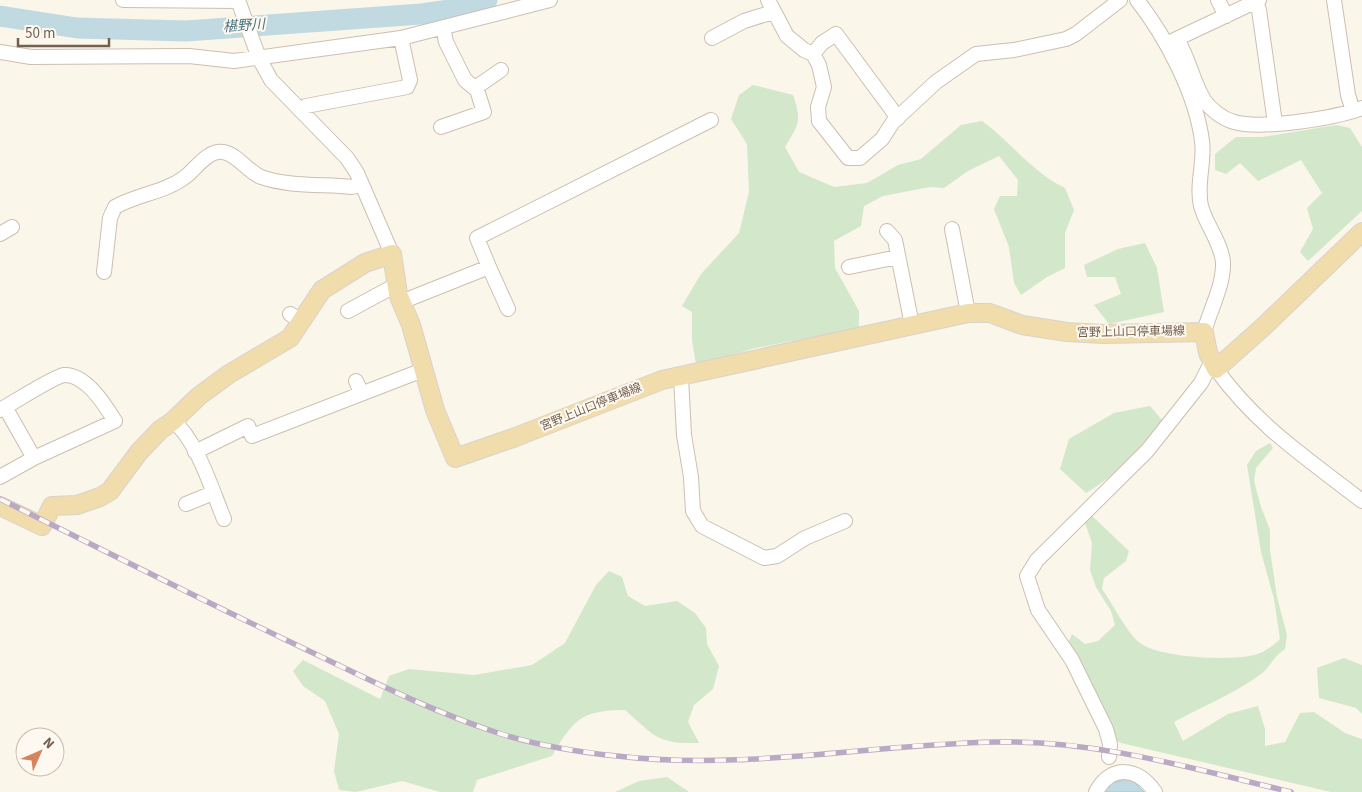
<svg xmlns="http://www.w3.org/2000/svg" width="1362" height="792" font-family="'Source Sans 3','Noto Sans JP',sans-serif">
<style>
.green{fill:#d3e7ca}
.water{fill:#c1dae2;stroke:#a8c8d3}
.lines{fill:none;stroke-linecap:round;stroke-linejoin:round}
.river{stroke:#c1dae2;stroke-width:21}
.minor-casing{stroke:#ccbfb1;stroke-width:16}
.major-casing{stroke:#d8d2ce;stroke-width:20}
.minor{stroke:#fff;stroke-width:14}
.major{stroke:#f1ddab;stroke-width:18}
.rail-casing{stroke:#baa9c4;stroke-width:5.5}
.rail{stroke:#fdf9f1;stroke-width:4;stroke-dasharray:11;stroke-linecap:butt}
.labels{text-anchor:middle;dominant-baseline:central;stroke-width:4;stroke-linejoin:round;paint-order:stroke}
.street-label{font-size:12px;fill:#736050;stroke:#fdf9f1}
.water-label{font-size:14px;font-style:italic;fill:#4c7583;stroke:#fdf9f1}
</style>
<rect width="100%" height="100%" fill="#faf6ea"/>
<!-- green -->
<path class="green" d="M 753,85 L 793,95 C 802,121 799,124 785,147 L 799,172 L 834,187 L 867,183 L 898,165 L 921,159 L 961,125 L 982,121 C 1011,142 1033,173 1065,188 L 1074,210 L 1065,233 L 1065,268 L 1047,277 L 1021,295 L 1014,283 L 1009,247 L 994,209 L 1000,196 L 1017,196 L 1018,180 L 999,156 L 968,171 L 944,188 L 930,187 L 883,196 L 864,206 L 861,226 L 834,241 L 835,268 L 859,311 L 859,328 L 756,348 L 696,365 L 692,340 L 692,312 L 682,306 L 701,274 L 739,233 L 749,192 L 747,144 L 731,119 L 739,95 Z
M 1336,125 L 1350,128 L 1362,147 L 1362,211 L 1308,261 L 1300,252 L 1313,229 L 1307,208 L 1322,193 L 1301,160 L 1258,181 L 1240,163 L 1226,174 L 1215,170 L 1215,154 L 1236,137 L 1262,137 Z
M 1145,243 L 1157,268 L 1164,312 L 1109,324 L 1094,305 L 1121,294 L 1115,277 L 1087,277 L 1084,265 L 1118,249 Z
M 1150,406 L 1162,420 C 1141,447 1116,476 1086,493 L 1060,469 L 1069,439 L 1114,413 Z
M 1270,443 L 1273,448 L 1256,468 L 1254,481 L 1261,507 L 1270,530 L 1270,550 L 1277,597 L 1287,635 L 1285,649 C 1273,657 1270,667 1261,674 C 1234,694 1203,706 1174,722 L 1183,741 L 1228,714 L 1258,706 L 1265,729 L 1265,746 L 1285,742 L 1300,713 L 1314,712 L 1345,733 L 1362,739 L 1362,792 L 1331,792 L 1121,743 L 1114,739 L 1092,684 L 1069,641 L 1072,634 L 1085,644 L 1098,641 L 1115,625 L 1111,611 L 1096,587 L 1090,570 L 1092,543 L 1084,520 L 1090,514 L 1129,551 L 1126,561 L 1104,578 L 1102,589 C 1113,604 1126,632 1140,643 C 1160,658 1230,661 1254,655 C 1263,653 1273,646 1280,639 L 1274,599 L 1261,552 L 1247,465 L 1256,451 Z
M 609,571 L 622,577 L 628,596 L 645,606 L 677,601 L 695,613 L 706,628 L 707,644 L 719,666 L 713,689 L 694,705 L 688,722 L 699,743 C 656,744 655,736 625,710 C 581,710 573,720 552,756 L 477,780 L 473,792 L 440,792 L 402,781 L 356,792 L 339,790 L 334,771 L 339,734 L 325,701 L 303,686 L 293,671 L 303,660 L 380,699 L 389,676 L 409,669 L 474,675 L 532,665 L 565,643 L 596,585 Z
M 1344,658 L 1362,665 L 1362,714 L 1356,708 L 1319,698 L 1317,668 Z
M 667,777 L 689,792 L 615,792 L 639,781 Z"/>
<!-- water -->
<path class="water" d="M 1127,779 L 1134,782 L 1144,792 L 1103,792 L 1111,783 Z"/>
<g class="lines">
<!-- river -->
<path class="river" d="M 0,16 L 77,28 L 186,31 L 421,14 L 463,8 L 487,0"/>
<defs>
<path id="minor" d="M 123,0 L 238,1
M 238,0 L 259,58 L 271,80 L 347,158 L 357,173 L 392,254
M 768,0 L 787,36 L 804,50 L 813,54 L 819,65 L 824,87 L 818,107 L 819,121 L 848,158 L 860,158 L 882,139 L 893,122 L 936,82 L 976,54 L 1014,50 L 1066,39 L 1076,34 L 1120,0
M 1137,0 C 1166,37 1196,94 1202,141 C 1205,162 1196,184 1201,206 C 1206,225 1221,242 1223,262 C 1224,285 1210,310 1204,332
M 1218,0 L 1226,16
M 1334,0 L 1348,95 L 1353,111
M 1256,2 L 1259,10 L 1275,123
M 712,38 L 744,21 L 773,12
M 1178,41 C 1189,59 1193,82 1204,100 C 1211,110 1223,119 1234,122 C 1261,130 1336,118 1362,108
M 1170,42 L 1259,0
M 0,52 L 31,57 L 189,56 L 234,61 L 401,38 L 550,0
M 813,54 L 822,43 L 836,34 L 898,118
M 475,88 L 501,70
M 300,110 L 306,106 L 407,87 L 410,80 L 401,38
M 441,127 L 484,112 L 477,90 L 465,80 L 446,42 L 443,27
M 952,229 L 968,313
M 887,231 L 895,240 L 912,325
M 0,234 L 12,227
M 489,267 L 508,309
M 849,267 L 898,257
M 104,272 L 110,218 L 115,207 C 137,194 164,193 185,177 C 196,169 207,150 223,152 C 237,154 247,171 261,177 C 290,187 322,184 352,187 L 361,184
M 401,302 L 489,267 L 477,238 L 711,120
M 348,311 L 396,285
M 290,314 L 301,321
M 1216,369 C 1258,427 1307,458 1362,501
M 681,377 L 684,435 L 691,477 L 693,511 L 702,526 L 764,558 L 777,556 L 805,538 L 845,521
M 356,381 L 361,392
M 5,407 C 16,401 55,376 64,375 C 86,374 105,405 115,421 L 34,458
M 0,410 L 5,407 L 34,458 L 0,477
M 173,421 C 197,440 212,490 224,519
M 195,452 L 248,426 L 252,436 L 423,370
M 186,504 L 213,493
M 1109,757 L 1110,744 L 1106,729 L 1072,660 L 1038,610 L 1027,576 L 1037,560 L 1147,451 L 1201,383 L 1212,361
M 1096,792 C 1111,764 1138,767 1155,792"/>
<path id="major" d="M 0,506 L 42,526 L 52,506 L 77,505 L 100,497 L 110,491 L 139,452 L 160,430 L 173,421 L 199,396 L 229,374 L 290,338 L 322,290 L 365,263 L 392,254 L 398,294 L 411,325 L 435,410 L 455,458 L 513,438 L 662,380 L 968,313 L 990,313 L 1022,325 L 1067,332 L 1104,334 L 1204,332 L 1208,353 L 1216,369 L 1262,328 L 1362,232"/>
</defs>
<!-- minor casing -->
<use href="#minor" class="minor-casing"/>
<!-- major casing -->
<use href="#major" class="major-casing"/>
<!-- minor -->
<use href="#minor" class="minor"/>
<!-- major -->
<use href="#major" class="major"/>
<defs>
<path id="rail" d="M 0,499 C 95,546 190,594 286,640 C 356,673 424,709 498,733 C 536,745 578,752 617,756 C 744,771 871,744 997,742 C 1098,740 1194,769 1291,792"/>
</defs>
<!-- rail casing -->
<use href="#rail" class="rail-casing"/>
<!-- rail -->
<use href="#rail" class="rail"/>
</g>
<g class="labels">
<!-- street labels -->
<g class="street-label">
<text transform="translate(1131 332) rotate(-1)">宮野上山口停車場線</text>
<text transform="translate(591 407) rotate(-22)">宮野上山口停車場線</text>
</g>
<!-- water labels -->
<g class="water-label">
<text transform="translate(244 26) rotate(-4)">椹野川</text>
</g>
</g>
<!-- north arrow -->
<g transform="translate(40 752) rotate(45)"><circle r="24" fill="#fdf9f1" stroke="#c6bcb1"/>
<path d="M0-4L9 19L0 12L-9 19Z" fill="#d6845e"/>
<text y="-8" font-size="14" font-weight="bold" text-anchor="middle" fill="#736050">N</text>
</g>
<!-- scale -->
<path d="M18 38v8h91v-8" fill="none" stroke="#736050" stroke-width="2.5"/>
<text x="25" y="38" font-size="15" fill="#736050" stroke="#fdf9f1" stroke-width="4" paint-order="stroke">50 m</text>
</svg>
